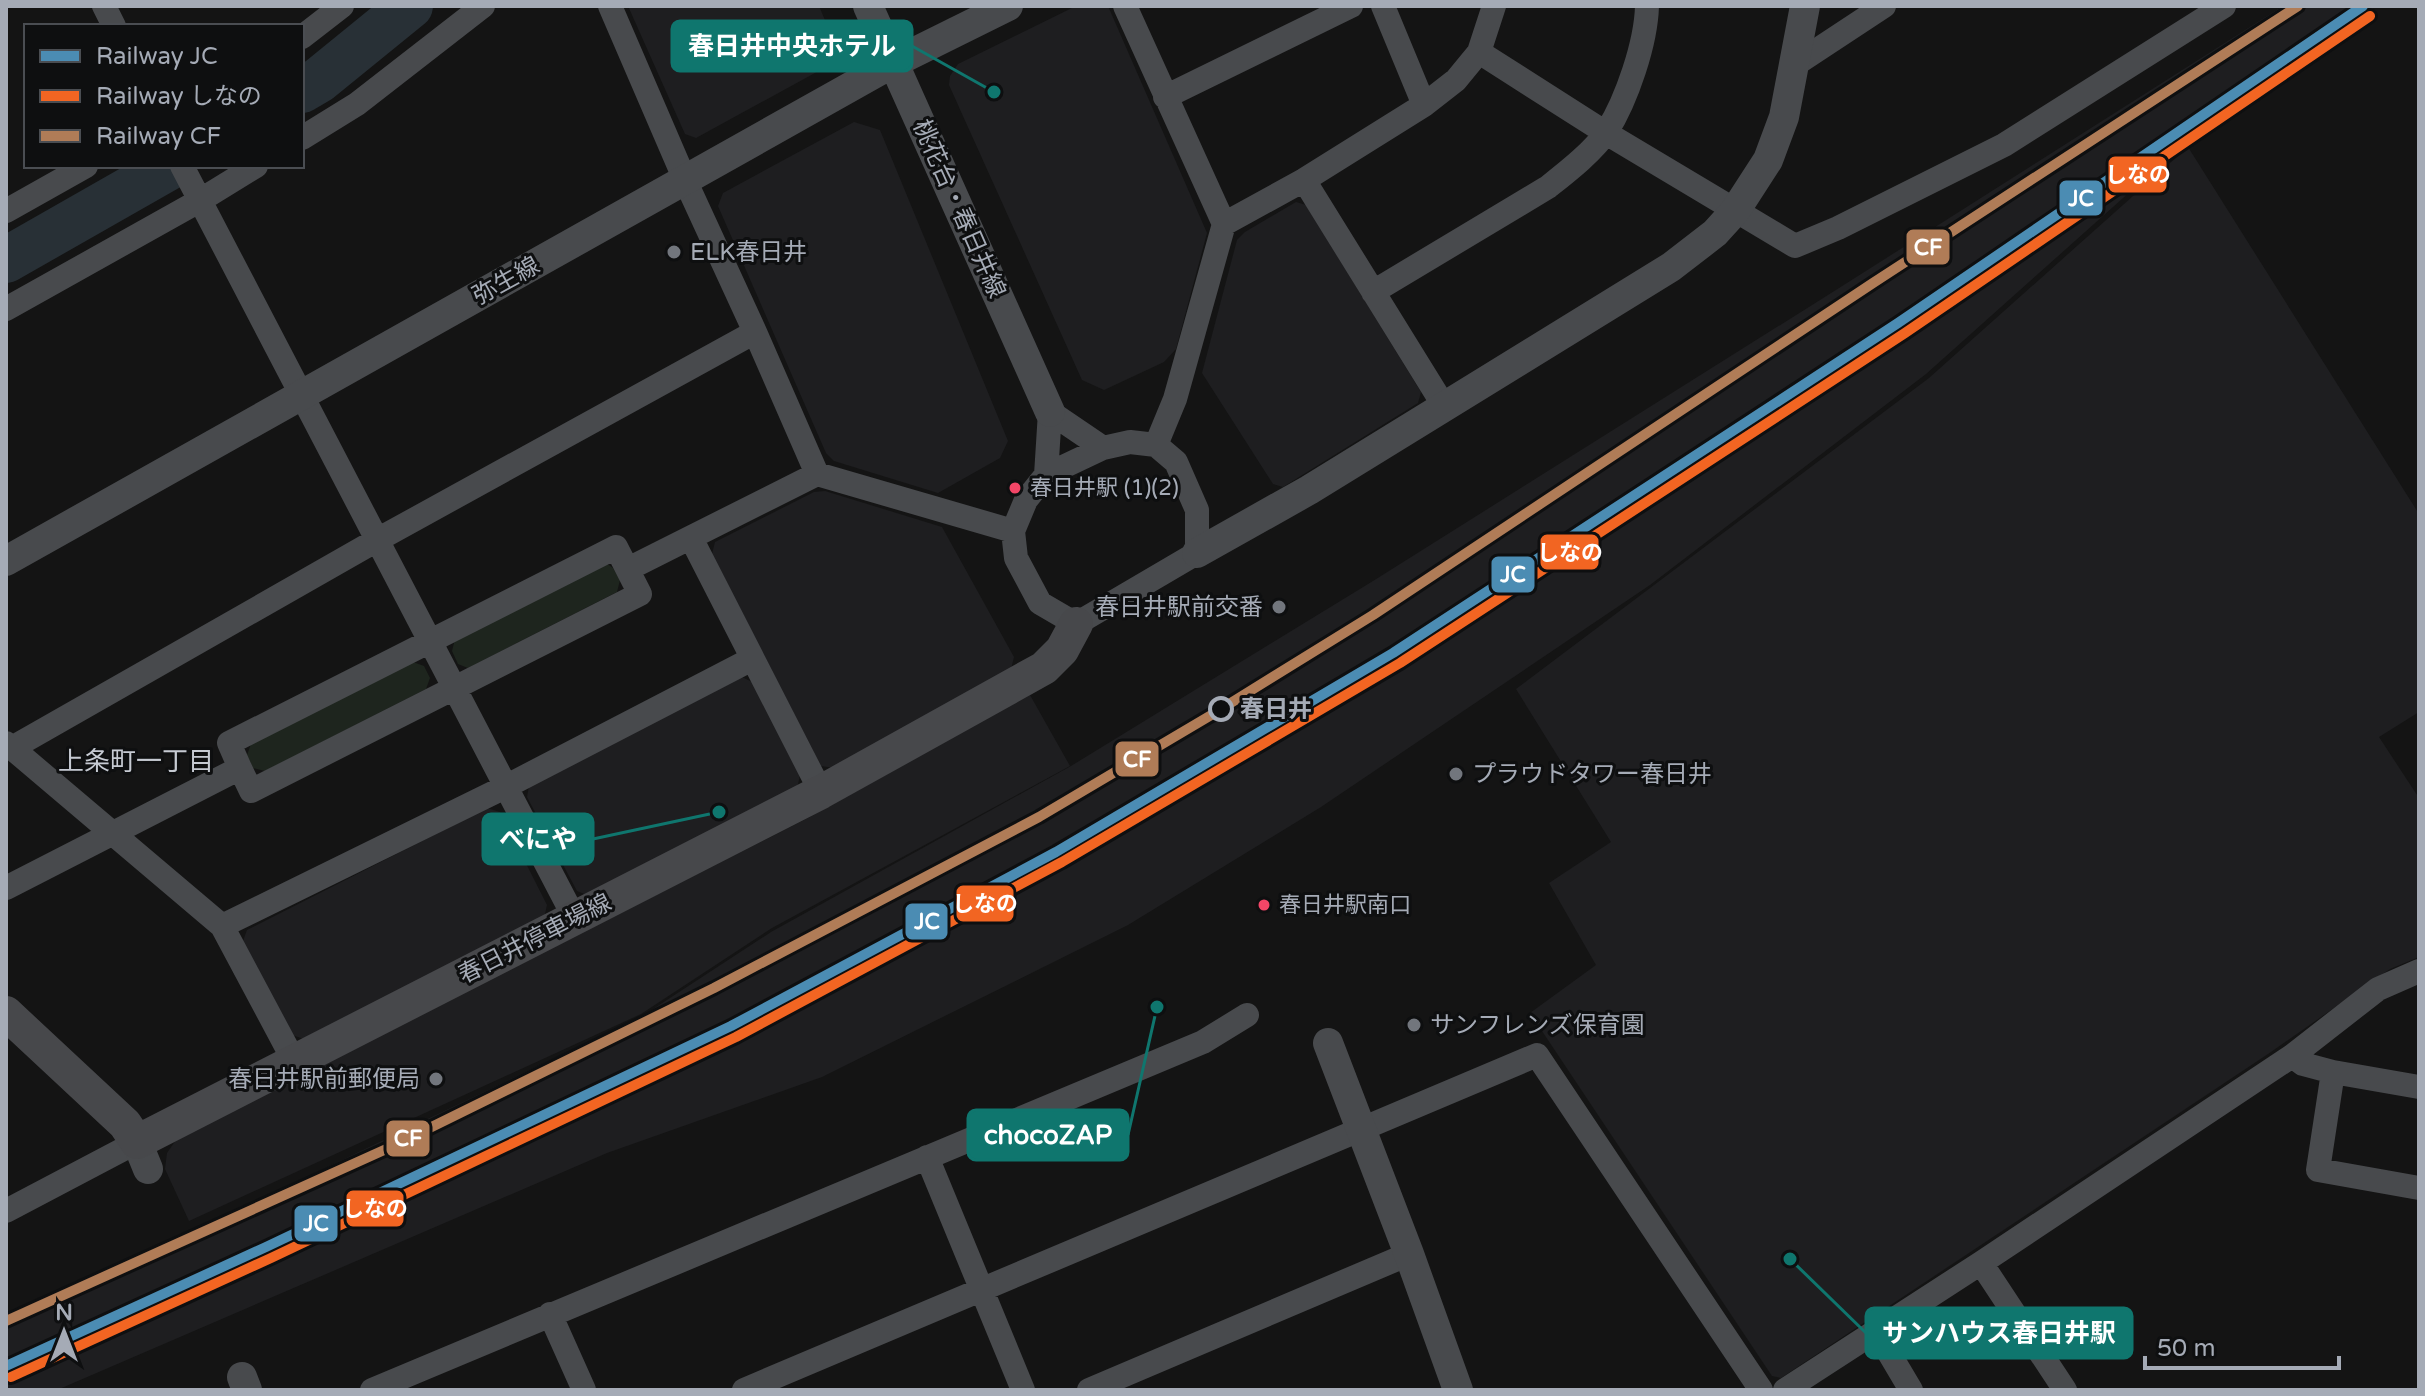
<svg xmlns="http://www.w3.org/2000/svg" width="2425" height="1396" font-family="'Varela Round','Noto Sans JP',sans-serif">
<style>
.built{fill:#1e1e20}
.green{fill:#1e251e}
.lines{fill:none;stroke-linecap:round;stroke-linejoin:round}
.river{stroke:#283036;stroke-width:46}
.minor{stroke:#484a4d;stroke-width:24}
.tertiary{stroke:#484a4d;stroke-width:30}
.secondary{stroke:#47484b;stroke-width:34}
.rail-casing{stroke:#494a4d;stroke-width:9}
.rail{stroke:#0e0f10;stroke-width:6;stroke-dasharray:18;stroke-linecap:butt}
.rail-1-casing{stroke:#0e0f10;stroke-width:16}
.rail-2-casing{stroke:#0e0f10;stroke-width:16}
.rail-3-casing{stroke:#0e0f10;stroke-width:16}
.rail-1{stroke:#4b8cb3;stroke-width:10}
.rail-2{stroke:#f26522;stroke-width:10}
.rail-3{stroke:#b07c57;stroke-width:10}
.poi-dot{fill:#72767d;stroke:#0e0f10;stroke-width:3}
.bus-dot{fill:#f34667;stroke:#0e0f10;stroke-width:3}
.stop-dot{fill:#0e0f10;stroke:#a5abb6;stroke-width:4}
.labels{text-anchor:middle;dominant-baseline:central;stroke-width:6;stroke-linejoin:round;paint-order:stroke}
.bus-label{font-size:22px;fill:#a5abb6;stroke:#0e0f10;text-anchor:start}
.street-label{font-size:24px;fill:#a5abb6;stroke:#0e0f10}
.poi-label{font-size:24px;fill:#a5abb6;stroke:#0e0f10;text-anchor:start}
.stop-label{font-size:24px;font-weight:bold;fill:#a5abb6;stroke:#0e0f10;text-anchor:start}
.neighbourhood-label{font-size:26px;fill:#c6cad2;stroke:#0e0f10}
.leader{fill:none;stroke:#0f766e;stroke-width:3}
.callout-dot{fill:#0f766e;stroke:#0e0f10;stroke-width:3}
.callout{fill:#0f766e;stroke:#0f766e;stroke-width:3}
.callout-label{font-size:26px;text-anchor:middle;font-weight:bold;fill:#fff}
.line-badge{stroke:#0e0f10;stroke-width:3}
.badge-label{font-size:22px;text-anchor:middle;font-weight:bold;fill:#fff}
</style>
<rect width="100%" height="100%" fill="#141414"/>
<!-- built -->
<path class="built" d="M 628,6 L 819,6 L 836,46 L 824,68 L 696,138 L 685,134 Z
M 1076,6 L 1108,6 L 1207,233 L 1176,349 L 1164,362 L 1104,390 L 1082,380 L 949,85 L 950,76 L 958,64 Z
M 2283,6 L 2376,6 L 2188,140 L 1926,374 L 1650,585 L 1321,807 L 1128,925 L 822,1077 L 607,1153 L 57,1390 L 6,1390 L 6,1316 L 159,1248 L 644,1015 L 771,932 L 1071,766 L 1373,581 L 1847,283 Z
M 854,122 L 880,130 L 1008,441 L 1000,458 L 938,493 L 834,461 L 826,453 L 718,206 L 723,193 Z
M 2188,147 L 2419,514 L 2419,712 L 2379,737 L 2419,798 L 2419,957 L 2390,969 L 2268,1054 L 1781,1378 L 1772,1376 L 1530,1013 L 1596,965 L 1549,883 L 1611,842 L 1516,689 L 1929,378 Z
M 1296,202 L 1306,205 L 1421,392 L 1418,403 L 1283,487 L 1273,484 L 1202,373 L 1237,240 L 1245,232 Z
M 825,491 L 942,527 L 1014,657 L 1011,669 L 835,768 L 821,766 L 712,554 L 715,542 L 814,492 Z
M 742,677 L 752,682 L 800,775 L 797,789 L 587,895 L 577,891 L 527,797 L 529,786 Z
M 1030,695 L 1070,766 L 772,928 L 641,1014 L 189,1221 L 165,1169 L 167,1153 L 178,1137 L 808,818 Z
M 487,808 L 500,812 L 547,905 L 544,918 L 304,1039 L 292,1035 L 243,941 L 247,930 Z"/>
<!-- green -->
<path class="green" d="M 606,563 L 613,568 L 620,580 L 617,592 L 468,668 L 458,664 L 452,651 L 455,639 Z
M 413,662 L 424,666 L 430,678 L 426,689 L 265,771 L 253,768 L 247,755 L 251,744 Z"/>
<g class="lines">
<!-- river -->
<path class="river" d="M 302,90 L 319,80 L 410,6
M 6,260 L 171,166"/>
<!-- minor -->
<path class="minor" d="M 104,6 L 114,26
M 610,6 L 685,180 L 755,332 L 817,474
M 1125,6 L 1224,224 L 1175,399 L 1156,445
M 1383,6 L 1424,105
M 302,37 L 342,6
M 1479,52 L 1606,133 L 1795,246 L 1838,228 L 2004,145 L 2224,6
M 1796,64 L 1884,6
M 1165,97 L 1351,6
M 302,138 L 357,104 L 483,6
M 182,166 L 575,919
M 1304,180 L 1444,406
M 6,211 L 86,166
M 1224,224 L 1304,180 L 1424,105 L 1456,80 L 1479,52 L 1494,6
M 1373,292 L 1548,187 C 1567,172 1594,151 1607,131 C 1627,99 1646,43 1647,6
M 6,309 L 199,201 L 256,166
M 1046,475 L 1103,448 L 1130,442 L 1156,445 L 1176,462 L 1197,510 L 1197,553 L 1076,624 L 1040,603 L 1016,558 L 1013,531 L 1026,500 L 1046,475 L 1050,412 L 1103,448
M 691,538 L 821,792
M 628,569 L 817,474 L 1013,531
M 6,743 L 222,926 L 294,1061
M 12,748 L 377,540 L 755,332
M 6,888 L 240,768 L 229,743 L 616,547 L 640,594 L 251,791 L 240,768
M 222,926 L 505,787 L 752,659
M 2292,1056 L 2303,1064 L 2333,1072 L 2419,1087
M 2333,1072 L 2318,1170 L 2419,1188
M 927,1157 L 1023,1390
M 6,1211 L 137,1142
M 1981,1263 L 2065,1390
M 550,1314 L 584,1390
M 1876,1331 L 1911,1390
M 372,1390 L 1203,1042 L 1247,1015
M 744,1390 L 1537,1055 L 1761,1390
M 1089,1390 L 1409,1254
M 1785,1390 L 1981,1263 L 2292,1056 L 2378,989 L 2419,971"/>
<!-- tertiary -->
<path class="tertiary" d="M 868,6 L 1050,412
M 1197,553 L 1309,490 L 1671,267 L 1715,233 L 1735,211 L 1768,160 L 1784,117 L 1805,6
M 6,561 L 893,63 L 1008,6
M 1328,1043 L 1409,1254 L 1458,1390
M 137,1142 L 148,1169
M 242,1377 L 247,1390"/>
<!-- secondary -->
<path class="secondary" d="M 6,1013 L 125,1124 L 137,1142 L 821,792 L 1044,668 L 1062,650 L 1076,624"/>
<defs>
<path id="rail" d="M 2331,27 L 2356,6"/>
</defs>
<!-- rail casing -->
<use href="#rail" class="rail-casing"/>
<!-- rail -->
<use href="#rail" class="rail"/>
<defs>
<path id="rail-1" d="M 6,1366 L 266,1247 L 731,1026 L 1056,852 L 1393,653 L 1898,323 L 2363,6"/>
<path id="rail-2" d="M 11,1377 L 271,1258 L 736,1037 L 1062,862 L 1400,663 L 1905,333 L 2370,16"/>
<path id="rail-3" d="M 6,1321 L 393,1146 L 714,988 L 1039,817 L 1213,714 L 1373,615 L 1873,283 L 2298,6"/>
</defs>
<!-- rail-1 casing -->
<use href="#rail-1" class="rail-1-casing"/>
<!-- rail-2 casing -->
<use href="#rail-2" class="rail-2-casing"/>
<!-- rail-3 casing -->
<use href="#rail-3" class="rail-3-casing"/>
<!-- rail-1 -->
<use href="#rail-1" class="rail-1"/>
<!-- rail-2 -->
<use href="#rail-2" class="rail-2"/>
<!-- rail-3 -->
<use href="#rail-3" class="rail-3"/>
</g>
<!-- markers -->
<g class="poi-dot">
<circle cx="674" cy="252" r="8"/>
<circle cx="1279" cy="607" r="8"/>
<circle cx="1456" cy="774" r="8"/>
<circle cx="1414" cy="1025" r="8"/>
<circle cx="436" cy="1079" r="8"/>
</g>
<g class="bus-dot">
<circle cx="1015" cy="488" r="7"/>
<circle cx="1264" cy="905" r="7"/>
</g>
<circle class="stop-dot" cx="1221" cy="709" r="11"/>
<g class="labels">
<!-- bus labels -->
<g class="bus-label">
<text x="1030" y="488">春日井駅 (1)(2)</text>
<text x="1279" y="905">春日井駅南口</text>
</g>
<!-- street labels -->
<g class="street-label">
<text transform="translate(959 209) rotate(66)">桃花台・春日井線</text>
<text transform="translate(506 281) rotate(-29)">弥生線</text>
<text transform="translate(535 939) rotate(-27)">春日井停車場線</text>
</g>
<!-- poi labels -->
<g class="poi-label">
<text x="690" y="252">ELK春日井</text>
<text x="1263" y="607" text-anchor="end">春日井駅前交番</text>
<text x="1472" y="774">プラウドタワー春日井</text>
<text x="1430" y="1025">サンフレンズ保育園</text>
<text x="420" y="1079" text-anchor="end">春日井駅前郵便局</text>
</g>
<!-- stop labels -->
<g class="stop-label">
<text x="1240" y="709">春日井</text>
</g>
<!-- neighbourhood labels -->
<g class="neighbourhood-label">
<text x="136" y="761">上条町一丁目</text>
</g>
</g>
<!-- callouts -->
<path class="leader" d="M994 92L912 46M719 812L593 839M1157 1007L1128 1135M1790 1259L1866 1333"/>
<g class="callout-dot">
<circle cx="994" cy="92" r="8"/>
<circle cx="719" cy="812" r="8"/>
<circle cx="1157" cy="1007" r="8"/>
<circle cx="1790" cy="1259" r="8"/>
</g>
<g class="callout">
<rect x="672" y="21" width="240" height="50" rx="8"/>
<rect x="483" y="814" width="110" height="50" rx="8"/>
<rect x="968" y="1110" width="160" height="50" rx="8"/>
<rect x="1866" y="1308" width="266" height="50" rx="8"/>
</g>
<g class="callout-label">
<text x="792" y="55">春日井中央ホテル</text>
<text x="538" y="848">べにや</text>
<text x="1048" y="1144">chocoZAP</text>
<text x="1999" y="1342">サンハウス春日井駅</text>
</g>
<g class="line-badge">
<rect x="2107" y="155" width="61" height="39" rx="8" fill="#f26522"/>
<rect x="2058" y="179" width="46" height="38" rx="8" fill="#4b8cb3"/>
<rect x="1905" y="228" width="46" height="38" rx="8" fill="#b07c57"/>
<rect x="1539" y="533" width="61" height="38" rx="8" fill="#f26522"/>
<rect x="1490" y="555" width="46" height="39" rx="8" fill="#4b8cb3"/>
<rect x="1114" y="740" width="46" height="38" rx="8" fill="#b07c57"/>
<rect x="955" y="884" width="60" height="39" rx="8" fill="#f26522"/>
<rect x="904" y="902" width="45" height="39" rx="8" fill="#4b8cb3"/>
<rect x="385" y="1119" width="46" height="39" rx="8" fill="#b07c57"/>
<rect x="345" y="1189" width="60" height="39" rx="8" fill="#f26522"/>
<rect x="293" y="1204" width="46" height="39" rx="8" fill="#4b8cb3"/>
</g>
<g class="badge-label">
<text x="2138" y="182">しなの</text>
<text x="2081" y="206">JC</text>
<text x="1928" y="255">CF</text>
<text x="1570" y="560">しなの</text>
<text x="1513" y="582">JC</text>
<text x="1137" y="767">CF</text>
<text x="985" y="911">しなの</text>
<text x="927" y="929">JC</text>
<text x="408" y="1146">CF</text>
<text x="375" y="1216">しなの</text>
<text x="316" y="1231">JC</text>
</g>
<!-- border -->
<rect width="2425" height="1396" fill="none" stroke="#a5abb6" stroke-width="16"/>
<!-- legend -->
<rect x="24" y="24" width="280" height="144" fill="#0e0f10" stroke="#4a4d52" stroke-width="2"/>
<rect x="40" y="50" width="40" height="12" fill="#4b8cb3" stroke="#4a4d52" stroke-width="2"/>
<text x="96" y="64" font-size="24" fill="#a5abb6">Railway JC</text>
<rect x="40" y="90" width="40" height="12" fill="#f26522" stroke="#4a4d52" stroke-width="2"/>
<text x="96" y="104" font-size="24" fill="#a5abb6">Railway しなの</text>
<rect x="40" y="130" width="40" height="12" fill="#b07c57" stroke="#4a4d52" stroke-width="2"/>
<text x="96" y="144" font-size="24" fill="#a5abb6">Railway CF</text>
<!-- north arrow -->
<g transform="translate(64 1332)" stroke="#0e0f10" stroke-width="6" paint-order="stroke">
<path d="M0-6L14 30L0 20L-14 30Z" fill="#a5abb6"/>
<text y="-12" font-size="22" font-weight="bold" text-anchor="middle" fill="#a5abb6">N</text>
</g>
<!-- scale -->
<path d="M2145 1356v12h194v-12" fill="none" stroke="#a5abb6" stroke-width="4"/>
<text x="2157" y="1356" font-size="24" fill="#a5abb6" stroke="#0e0f10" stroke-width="6" paint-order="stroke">50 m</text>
</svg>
